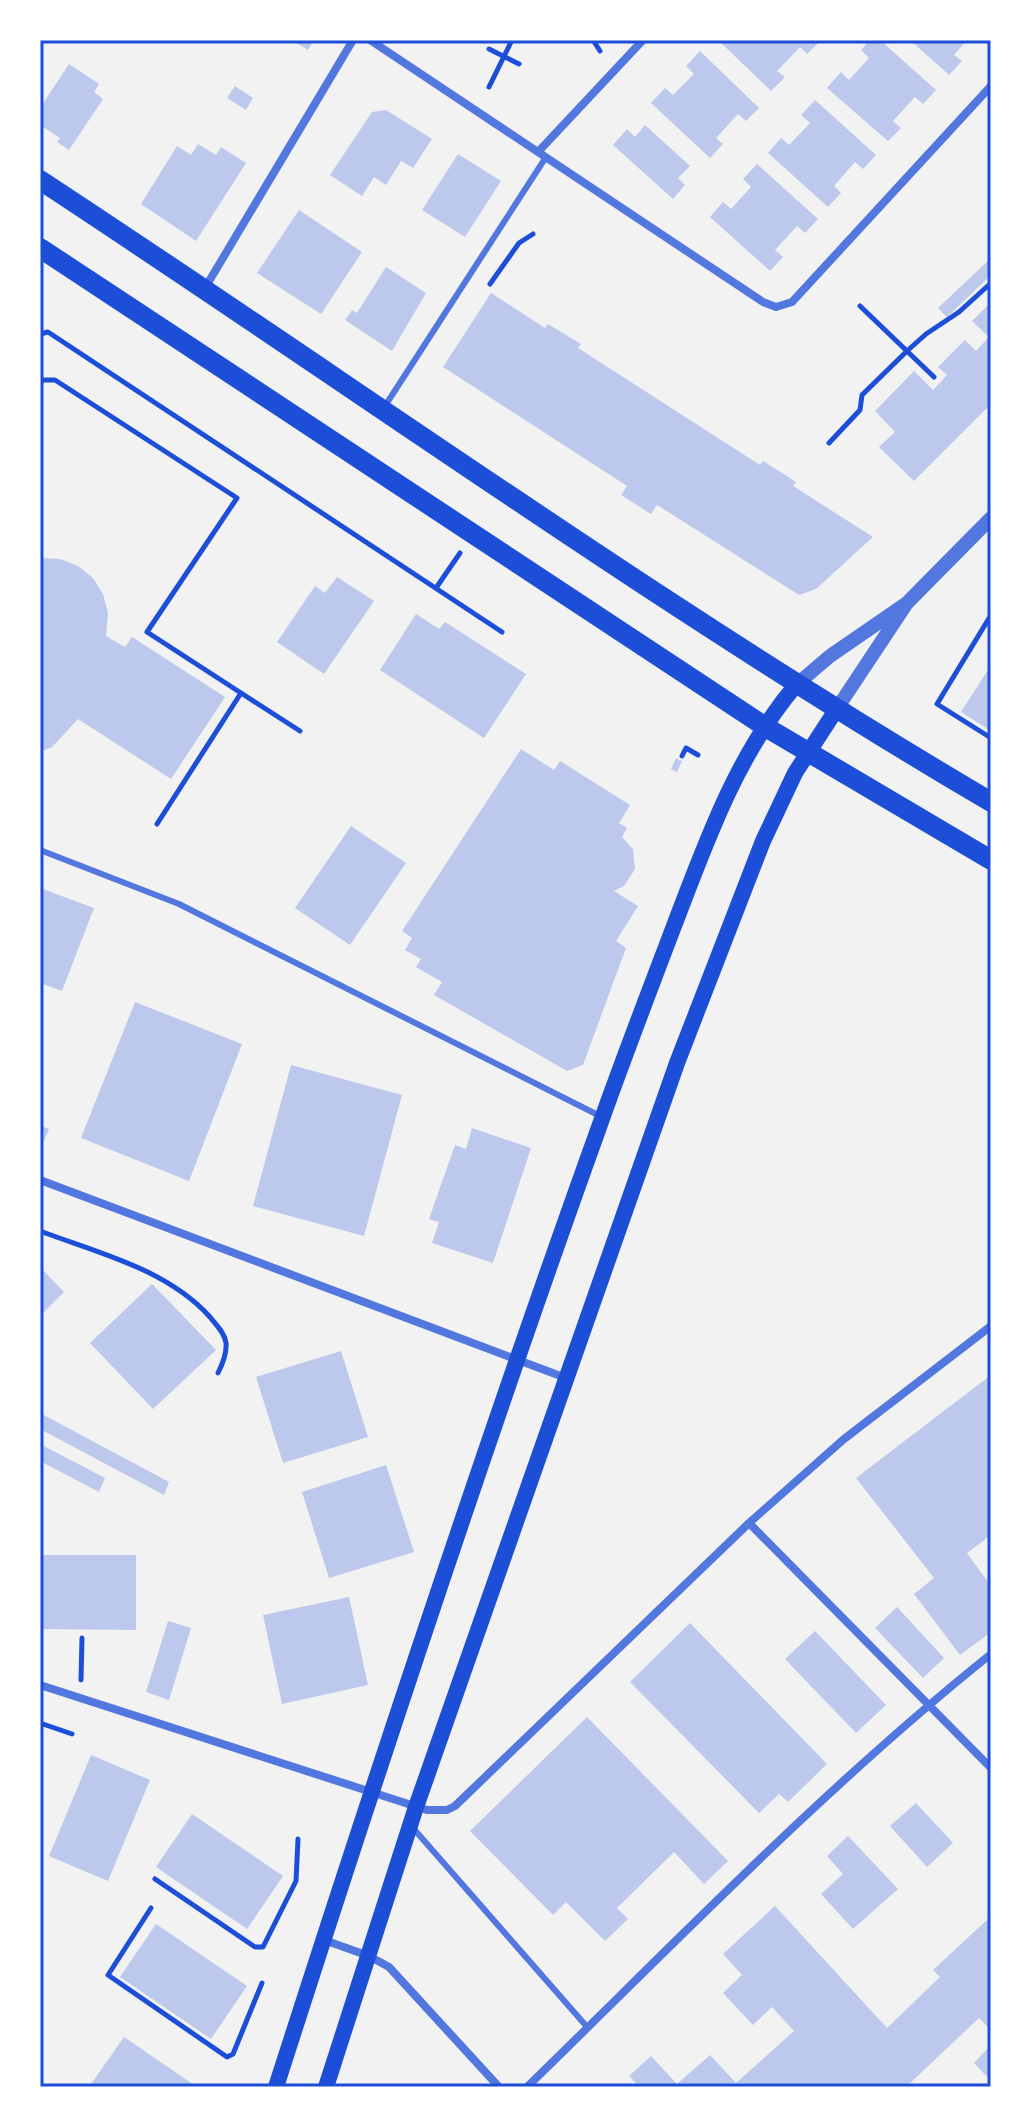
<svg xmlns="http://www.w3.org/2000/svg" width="1031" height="2127" font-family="Poppins,sans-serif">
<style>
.building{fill:#bdc9ec}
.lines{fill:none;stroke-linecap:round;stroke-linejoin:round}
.path{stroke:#1d4ed8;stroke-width:5}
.service{stroke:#5277de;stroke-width:6}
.minor{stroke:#5277de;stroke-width:8}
.tertiary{stroke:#5277de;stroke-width:14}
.secondary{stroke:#1d4ed8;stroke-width:16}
.primary{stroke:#1d4ed8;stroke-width:20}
.neatline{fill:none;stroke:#1d4ed8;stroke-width:3}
</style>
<rect width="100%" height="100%" fill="#f2f2f2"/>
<!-- building -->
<path class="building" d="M 292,40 L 314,40 L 308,50 Z
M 718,40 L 821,40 L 807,54 L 800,47 L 777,71 L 785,77 L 771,91 Z
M 870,40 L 880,40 L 936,90 L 923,104 L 915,97 L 893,121 L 901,128 L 888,141 L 827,88 L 841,72 L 849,80 L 869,58 L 861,50 Z
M 910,40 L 967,40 L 954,55 L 962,61 L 949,75 Z
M 700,51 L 759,108 L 746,121 L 738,114 L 716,138 L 723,144 L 710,158 L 651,103 L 665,88 L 673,95 L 694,74 L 686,66 Z
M 69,64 L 99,84 L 94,92 L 103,99 L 69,150 L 57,142 L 60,138 L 40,125 L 40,104 L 42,105 Z
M 235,86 L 253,98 L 246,110 L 227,98 Z
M 815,100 L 876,155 L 863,169 L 855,162 L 834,186 L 841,193 L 828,207 L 768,153 L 781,138 L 789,145 L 810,123 L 801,115 Z
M 386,110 L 432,139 L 413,168 L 401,161 L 386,185 L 374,177 L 362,196 L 330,175 L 372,112 Z
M 645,125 L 690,166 L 678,178 L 685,185 L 673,199 L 613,145 L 627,129 L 635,137 Z
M 198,144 L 216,155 L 221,147 L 246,163 L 196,241 L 141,204 L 177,146 L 191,155 Z
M 458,154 L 501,181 L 465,237 L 422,210 Z
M 757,164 L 818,219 L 805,233 L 797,226 L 775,250 L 783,257 L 770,271 L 710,217 L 723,202 L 731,209 L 751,187 L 743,179 Z
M 299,210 L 362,252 L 321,314 L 257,273 Z
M 991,258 L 991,275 L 947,317 L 938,308 Z
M 386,267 L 426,293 L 392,351 L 345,320 L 352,310 L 357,313 Z
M 491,293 L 545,328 L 548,324 L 581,344 L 578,348 L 760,465 L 763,461 L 796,482 L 793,486 L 873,537 L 816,589 L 799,595 L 657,505 L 651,514 L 621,495 L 627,486 L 443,367 Z
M 991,302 L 991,404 L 914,481 L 879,447 L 895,432 L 875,411 L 914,371 L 933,390 L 947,375 L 938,367 L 965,340 L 976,351 L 989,337 L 972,321 Z
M 40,558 L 60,559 L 78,566 L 93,578 L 103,594 L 108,613 L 106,636 L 125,647 L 132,637 L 225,697 L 171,779 L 78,719 L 52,747 L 40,752 Z
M 337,577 L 374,601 L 324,674 L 277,642 L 315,586 L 325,593 Z
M 416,614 L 439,629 L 445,622 L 526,674 L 484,738 L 380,670 Z
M 991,665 L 991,731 L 961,712 Z
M 521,749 L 554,770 L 560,761 L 630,805 L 619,823 L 627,828 L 622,837 L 633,849 L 635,869 L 624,886 L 614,891 L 638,906 L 616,941 L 626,948 L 583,1065 L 567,1071 L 434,995 L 442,982 L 416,967 L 421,959 L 405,950 L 412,938 L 402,931 Z
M 676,758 L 682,761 L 677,772 L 671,769 Z
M 351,826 L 406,863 L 350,945 L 295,908 Z
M 40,888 L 94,908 L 62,991 L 40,983 Z
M 135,1002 L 242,1044 L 189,1181 L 81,1138 Z
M 291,1065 L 402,1095 L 364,1236 L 253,1206 Z
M 40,1125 L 49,1129 L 40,1150 Z
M 472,1128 L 531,1148 L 493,1263 L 432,1243 L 439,1222 L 429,1219 L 455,1145 L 466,1149 Z
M 40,1267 L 64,1292 L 40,1316 Z
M 152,1284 L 216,1350 L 153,1409 L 90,1343 Z
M 341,1351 L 368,1437 L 283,1463 L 256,1377 Z
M 991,1375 L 991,1535 L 967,1553 L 991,1586 L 991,1632 L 960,1655 L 914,1594 L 934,1578 L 856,1478 Z
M 40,1413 L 169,1482 L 164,1495 L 40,1429 Z
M 40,1444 L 105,1478 L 99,1492 L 40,1461 Z
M 386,1465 L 414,1552 L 329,1578 L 302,1492 Z
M 40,1555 L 136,1555 L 136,1630 L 40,1629 Z
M 349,1597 L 368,1685 L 282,1704 L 263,1615 Z
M 897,1607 L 944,1658 L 923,1678 L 875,1628 Z
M 168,1621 L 191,1628 L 169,1700 L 146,1692 Z
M 690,1623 L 827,1764 L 788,1802 L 779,1794 L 759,1813 L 630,1682 Z
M 815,1631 L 886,1705 L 856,1733 L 785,1659 Z
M 587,1717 L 728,1861 L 704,1884 L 674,1852 L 617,1908 L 628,1919 L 605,1941 L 566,1902 L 553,1915 L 470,1831 Z
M 91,1755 L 150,1780 L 108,1881 L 49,1856 Z
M 916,1803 L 953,1843 L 927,1867 L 890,1826 Z
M 192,1814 L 283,1876 L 247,1929 L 156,1867 Z
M 848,1836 L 898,1889 L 853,1929 L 821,1894 L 843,1874 L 827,1856 Z
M 775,1906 L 887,2028 L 940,1977 L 933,1970 L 988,1919 L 991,1922 L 991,2030 L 979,2018 L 906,2087 L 639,2087 L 629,2076 L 651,2056 L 677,2084 L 710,2055 L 736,2083 L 794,2031 L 772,2007 L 753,2025 L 723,1993 L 742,1975 L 723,1954 Z
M 156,1924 L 247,1986 L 211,2039 L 120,1977 Z
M 124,2037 L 197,2087 L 89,2087 Z
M 991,2045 L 991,2081 L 974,2063 Z"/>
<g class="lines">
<!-- path -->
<path class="path" d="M 593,40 L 600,51
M 489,49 L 519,64
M 489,87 L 512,40
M 490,284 L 519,243 L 533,234
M 860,306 L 934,377
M 40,334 L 48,332 L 502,632
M 40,384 L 43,380 L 55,380 L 237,498 L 147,632 L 241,693 L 157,824
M 829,443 L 860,410 L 862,395 L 907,351 L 926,334 L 959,312 L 991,283
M 436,588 L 460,553
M 991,615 L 937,704 L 991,738
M 241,693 L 300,731
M 682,756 L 686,748 L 698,755
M 40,1231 C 98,1253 167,1269 210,1317 C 216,1325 225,1333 226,1343 C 227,1353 222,1365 218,1373
M 81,1680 L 82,1638
M 40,1723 L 72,1734
M 155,1879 L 255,1947 L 263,1947 L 296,1881 L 298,1839
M 151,1908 L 108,1975 L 227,2057 L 233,2054 L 262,1983"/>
<!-- service -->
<path class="service" d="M 385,406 L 546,157
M 40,850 L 179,904 L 600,1116
M 413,1828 L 588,2028"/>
<!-- minor -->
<path class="minor" d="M 370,40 L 763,302 L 776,307 L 792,302 L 991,86
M 538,152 L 643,40
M 205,288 L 353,40
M 40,1180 L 566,1378
M 749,1523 L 991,1768
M 40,1685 L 427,1810 L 447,1810 L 455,1806 L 749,1523 L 844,1439 L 991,1326
M 324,1940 L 369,1956 L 389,1967 L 499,2087
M 527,2087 C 678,1940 826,1786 991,1654"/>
<!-- tertiary -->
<path class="tertiary" d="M 907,603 L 991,518
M 796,685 L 830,656 L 907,603 L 836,710"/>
<!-- secondary -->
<path class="secondary" d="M 276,2087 C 379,1766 484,1447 598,1130 C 622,1062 648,994 674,926 C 706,842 737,754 796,685
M 326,2087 L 416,1807 L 677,1063 L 763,841 L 795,773 L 836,710"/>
<!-- primary -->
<path class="primary" d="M 40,180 C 357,388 664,610 991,802
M 40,248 L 764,726 L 991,860"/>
</g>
<!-- border -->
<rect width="1031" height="2127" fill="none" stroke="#ffffff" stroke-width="84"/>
<rect x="42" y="42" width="947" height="2043" class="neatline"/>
</svg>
